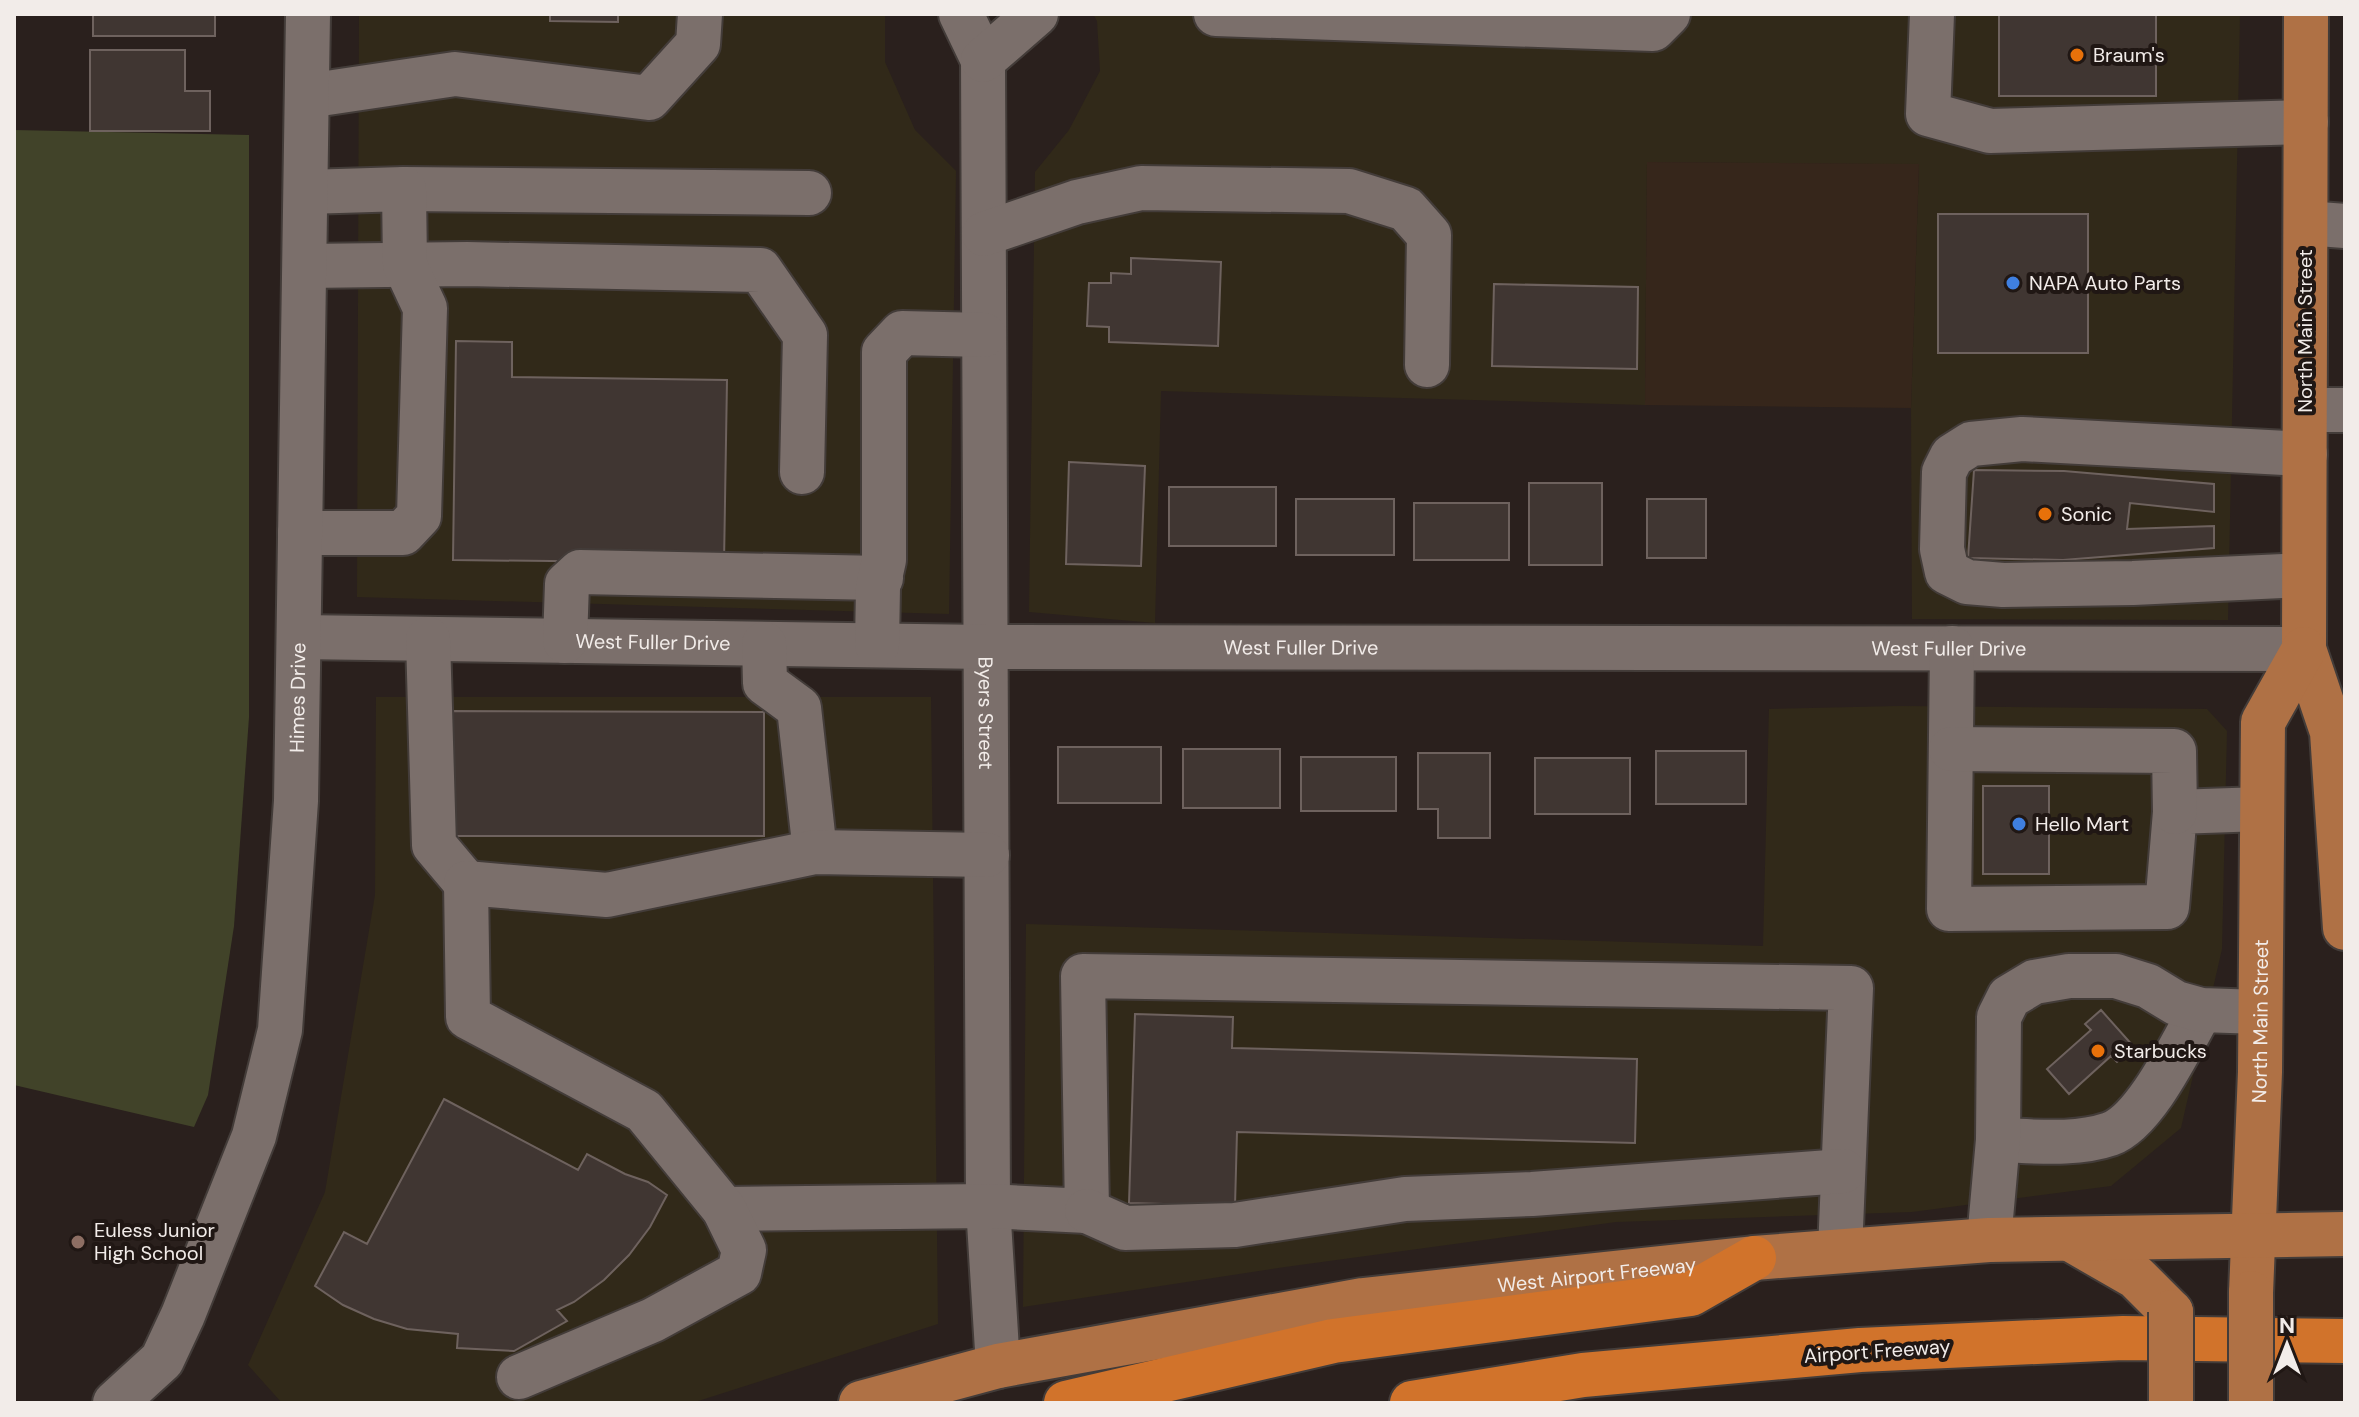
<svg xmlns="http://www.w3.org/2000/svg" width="2359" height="1417" font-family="'DM Sans',sans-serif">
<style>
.commercial{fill:#312919}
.industrial{fill:#36261b}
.green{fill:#414329}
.building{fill:#403632;stroke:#6e625e;stroke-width:2}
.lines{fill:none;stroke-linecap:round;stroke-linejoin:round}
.minor-casing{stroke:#433c39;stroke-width:48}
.major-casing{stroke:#433c39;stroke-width:48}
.highway-casing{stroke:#433c39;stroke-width:48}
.minor{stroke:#7b6f6b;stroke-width:44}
.major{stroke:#af7145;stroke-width:44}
.highway{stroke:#d1732b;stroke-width:44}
.major-bridge-casing{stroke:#433c39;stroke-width:48;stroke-linecap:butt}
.major-bridge{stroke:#af7145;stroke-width:44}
.food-dot{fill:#e8710a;stroke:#201714;stroke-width:3}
.shop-dot{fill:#3f7fe0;stroke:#201714;stroke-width:3}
.education-dot{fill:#8d6e63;stroke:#201714;stroke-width:3}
.labels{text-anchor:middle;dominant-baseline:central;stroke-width:8;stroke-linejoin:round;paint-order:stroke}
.poi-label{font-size:20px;fill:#f2ece9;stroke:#201714;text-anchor:start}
.street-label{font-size:20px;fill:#f2ece9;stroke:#201714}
</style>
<rect width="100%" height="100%" fill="#2a201d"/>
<!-- commercial -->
<path class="commercial" d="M 359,14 L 885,14 L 885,62 L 915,130 L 956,171 L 949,614 L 357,597 Z
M 1093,14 L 2240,14 L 2228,620 L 1912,619 L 1911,408 L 1919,165 L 1877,164 L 1647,162 L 1645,405 L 1161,391 L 1155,623 L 1029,612 L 1035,172 L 1069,130 L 1100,71 L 1097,21 Z
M 376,697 L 931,697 L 938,1324 L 692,1403 L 282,1403 L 248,1365 L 325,1192 L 375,895 Z
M 1899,706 L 2207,709 L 2227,731 L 2222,949 L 2181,1128 L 2111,1186 L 1912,1212 L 1616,1222 L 1285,1267 L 1023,1307 L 1026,924 L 1763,946 L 1769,709 Z"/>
<!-- industrial -->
<path class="industrial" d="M 1647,162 L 1919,164 L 1911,408 L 1645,405 Z"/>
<!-- green -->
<path class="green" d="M 14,130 L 249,135 L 249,717 L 234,926 L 208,1095 L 194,1127 L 14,1085 Z"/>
<!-- building -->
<path class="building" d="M 93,14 L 215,14 L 215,36 L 93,36 Z
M 550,14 L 618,14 L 618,22 L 550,21 Z
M 1999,14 L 2156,14 L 2156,96 L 1999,96 Z
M 90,50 L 185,50 L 185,91 L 210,91 L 210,131 L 90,131 Z
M 1938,214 L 2088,214 L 2088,353 L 1938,353 Z
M 1131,258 L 1221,262 L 1218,346 L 1109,342 L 1109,327 L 1087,326 L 1089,283 L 1111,283 L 1111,273 L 1131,274 Z
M 1494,284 L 1638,287 L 1637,369 L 1492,366 Z
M 456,341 L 512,342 L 512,377 L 727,380 L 724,563 L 453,560 Z
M 1069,462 L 1145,466 L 1141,566 L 1066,564 Z
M 1974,470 L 2064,471 L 2214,484 L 2214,512 L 2130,503 L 2127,529 L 2214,526 L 2214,548 L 2063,560 L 1968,558 Z
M 1529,483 L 1602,483 L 1602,565 L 1529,565 Z
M 1169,487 L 1276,487 L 1276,546 L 1169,546 Z
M 1296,499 L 1394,499 L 1394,555 L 1296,555 Z
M 1647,499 L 1706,499 L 1706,558 L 1647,558 Z
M 1414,503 L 1509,503 L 1509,560 L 1414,560 Z
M 448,711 L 764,712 L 764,836 L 448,836 Z
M 1058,747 L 1161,747 L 1161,803 L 1058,803 Z
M 1183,749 L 1280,749 L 1280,808 L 1183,808 Z
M 1656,751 L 1746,751 L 1746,804 L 1656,804 Z
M 1418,753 L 1490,753 L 1490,838 L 1438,838 L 1438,809 L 1418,809 Z
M 1301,757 L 1396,757 L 1396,811 L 1301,811 Z
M 1535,758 L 1630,758 L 1630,814 L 1535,814 Z
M 1983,786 L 2049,786 L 2049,874 L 1983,874 Z
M 2101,1010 L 2134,1047 L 2117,1062 L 2111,1056 L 2069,1094 L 2047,1069 L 2091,1030 L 2085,1024 Z
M 1135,1014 L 1233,1017 L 1232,1048 L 1637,1059 L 1635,1143 L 1237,1132 L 1235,1206 L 1129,1203 Z
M 444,1099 L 578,1170 L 587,1154 L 625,1174 L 648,1182 L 667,1195 L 650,1227 L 629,1255 L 604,1280 L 574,1302 L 557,1310 L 567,1321 L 514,1351 L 457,1348 L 458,1334 L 407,1329 L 374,1319 L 343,1305 L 315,1286 L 344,1232 L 367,1244 Z"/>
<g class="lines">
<defs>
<g id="minor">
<path id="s1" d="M 961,14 L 983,60 L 988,1206 L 998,1366"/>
<path d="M 1216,14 L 1653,29 L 1668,14"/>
<path d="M 1932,14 L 1928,114 L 1990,131 L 2306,122"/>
<path d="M 983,60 L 1036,14"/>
<path d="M 307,96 L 455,74 L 649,98 L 698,44 L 700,14"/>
<path d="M 404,189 L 809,193"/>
<path d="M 2306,223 L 2345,226"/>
<path d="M 984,234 L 1077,202 L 1141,188 L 1349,191 L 1406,209 L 1429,235 L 1427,365"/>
<path d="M 305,266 L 467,264 L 760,270 L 805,335 L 802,472"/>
<path d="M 2305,410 L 2345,410"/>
<path d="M 300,533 L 403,533 L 419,516 L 425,308 L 405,265 L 404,189 L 306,192"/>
<path d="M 2304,575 L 2133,583 L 2003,585 L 1967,582 L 1947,572 L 1942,549 L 1944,472 L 1952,456 L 1971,444 L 2022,439 L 2305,454"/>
<path id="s2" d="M 299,637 L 986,647 L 2304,649"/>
<path d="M 428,639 L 434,845 L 466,883"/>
<path d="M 565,641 L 567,584 L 580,572 L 881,578"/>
<path d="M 764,644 L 765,683 L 799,708 L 815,852"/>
<path d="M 877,645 L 878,587 L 884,560 L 884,352 L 902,333 L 984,335"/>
<path d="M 1952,648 L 1949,909 L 2167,907 L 2175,812 L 2262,809"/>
<path d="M 1951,749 L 2174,751 L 2175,812"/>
<path d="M 1998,1140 C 2034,1141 2075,1146 2110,1134 C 2146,1121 2182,1043 2201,1010"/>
<path d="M 724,1209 L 988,1206 L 1087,1211 L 1083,976 L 1851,988 L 1840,1251"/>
<path d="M 1087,1211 L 1125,1228 L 1235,1225 L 1405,1199 L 1532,1194 L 1843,1171"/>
<path d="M 1989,1240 L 1998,1140 L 1999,1017 L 2009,997 L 2034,982 L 2069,976 L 2116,976 L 2148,986 L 2176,1003 L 2201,1010 L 2260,1012"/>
<path d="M 519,1377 L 653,1320 L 739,1273 L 744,1250 L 724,1209 L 644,1111 L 468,1017 L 466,883 L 607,895 L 815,852 L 987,855"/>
<path id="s3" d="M 115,1403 L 162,1360 L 183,1315 L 254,1136 L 280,1030 L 296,801 L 308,14"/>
</g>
<g id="major">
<path d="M 2306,14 L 2304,649 L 2332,732 L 2345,928"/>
<path d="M 2070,1239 L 2136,1277 L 2171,1312"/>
<path id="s4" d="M 2251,1293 L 2260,1072 L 2263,722 L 2304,649"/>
<path id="s5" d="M 861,1403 L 998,1366 L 1363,1300 L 1754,1258 L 1989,1240 L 2345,1234"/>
</g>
<path id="highway" d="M 1066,1403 L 1333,1341 L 1691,1294 L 1754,1258
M 1412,1403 L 1583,1375 L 1860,1350 L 2123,1338 L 2345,1341"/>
</defs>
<!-- minor casing -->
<use href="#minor" class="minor-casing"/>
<!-- major casing -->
<use href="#major" class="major-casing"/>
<!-- highway casing -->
<use href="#highway" class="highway-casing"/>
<!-- minor -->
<use href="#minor" class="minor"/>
<!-- major -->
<use href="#major" class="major"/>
<!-- highway -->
<use href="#highway" class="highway"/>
<defs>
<path id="major-bridge" d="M 2171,1312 L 2171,1403
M 2251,1403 L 2251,1293"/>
</defs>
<!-- major-bridge casing -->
<use href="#major-bridge" class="major-bridge-casing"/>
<!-- major-bridge -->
<use href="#major-bridge" class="major-bridge"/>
</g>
<!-- markers -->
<g class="food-dot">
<circle cx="2077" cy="55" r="8"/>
<circle cx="2045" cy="514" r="8"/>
<circle cx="2098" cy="1051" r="8"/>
</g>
<g class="shop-dot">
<circle cx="2013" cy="283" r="8"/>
<circle cx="2019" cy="824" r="8"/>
</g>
<circle class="education-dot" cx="78" cy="1242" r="8"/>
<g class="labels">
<!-- poi labels -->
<g class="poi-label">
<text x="2093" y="55">Braum's</text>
<text x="2029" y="283">NAPA Auto Parts</text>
<text x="2061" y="514">Sonic</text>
<text x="2035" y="824">Hello Mart</text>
<text x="2114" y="1051">Starbucks</text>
<text x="94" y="1230">Euless Junior<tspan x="94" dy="23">High School</tspan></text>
</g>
<!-- street labels -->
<g class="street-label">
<text transform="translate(2305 331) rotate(-90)">North Main Street</text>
<text stroke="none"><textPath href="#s2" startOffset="354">West Fuller Drive</textPath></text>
<text stroke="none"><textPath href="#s2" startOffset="1002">West Fuller Drive</textPath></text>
<text stroke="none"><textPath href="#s2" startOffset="1650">West Fuller Drive</textPath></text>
<text stroke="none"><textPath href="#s3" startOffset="748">Himes Drive</textPath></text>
<text stroke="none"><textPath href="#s1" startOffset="704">Byers Street</textPath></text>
<text stroke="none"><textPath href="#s4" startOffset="272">North Main Street</textPath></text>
<text stroke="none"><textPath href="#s5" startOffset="748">West Airport Freeway</textPath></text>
<text transform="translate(1877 1351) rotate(-4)">Airport Freeway</text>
</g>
</g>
<!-- border -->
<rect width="2359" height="1417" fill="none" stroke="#f2ece9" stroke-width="32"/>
<!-- north arrow -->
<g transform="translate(2287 1345)" stroke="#201714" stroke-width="6" paint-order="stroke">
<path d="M0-6L14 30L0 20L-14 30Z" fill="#f2ece9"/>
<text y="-12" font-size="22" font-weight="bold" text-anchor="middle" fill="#f2ece9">N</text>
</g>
</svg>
